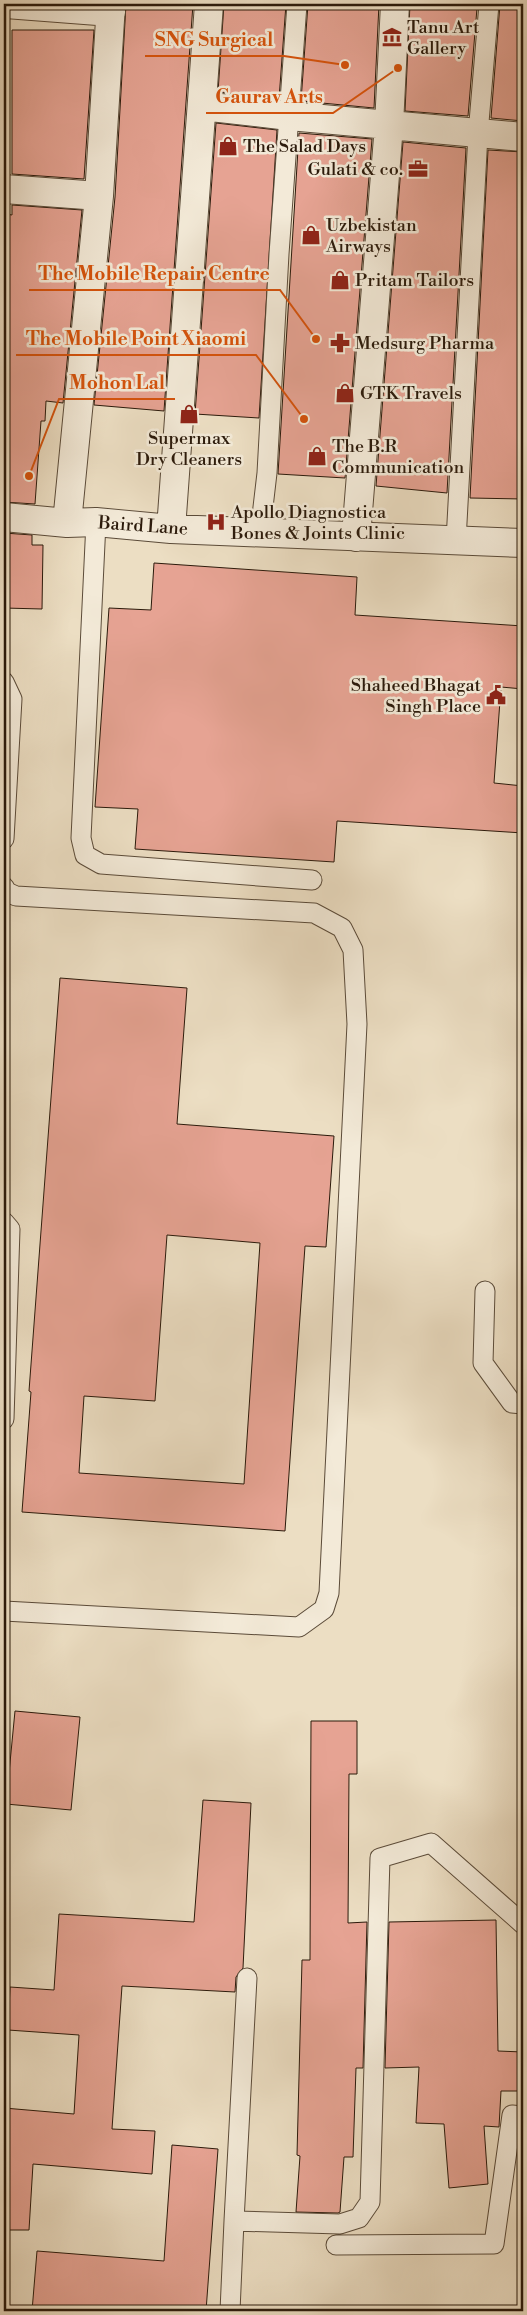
<svg xmlns="http://www.w3.org/2000/svg" width="527" height="2315" font-family="'Libre Bodoni',serif">
<style>
.building{fill:#e6a393;stroke:#2b1a0b;fill-rule:evenodd}
.lines{fill:none;stroke-linecap:round;stroke-linejoin:round}
.service-casing{stroke:#5b4b39;stroke-width:21}
.minor-casing{stroke:#5b4b39;stroke-width:30}
.service{stroke:#f3ead8;stroke-width:19}
.minor{stroke:#f3ead8;stroke-width:28}
.labels{text-anchor:middle;dominant-baseline:central;stroke-width:5;stroke-linejoin:round;paint-order:stroke}
.poi-label{font-size:18px;fill:#2b1a0b;stroke:#f3ead8;text-anchor:start}
.street-label{font-size:18px;fill:#2b1a0b;stroke:#f3ead8}
.leader{fill:none;stroke:#d5530c;stroke-width:2}
.callout-dot{fill:#d5530c;stroke:#f3ead8;stroke-width:2}
.callout-label{font-size:19px;text-anchor:middle;font-weight:bold;fill:#d5530c;stroke:#f3ead8;stroke-width:5;stroke-linejoin:round;paint-order:stroke}
</style>
<rect width="100%" height="100%" fill="#ecdec3"/>
<filter id="stains"><feTurbulence type="fractalNoise" baseFrequency=".004" numOctaves="4"/><feColorMatrix values="0 0 0 0 .2 0 0 0 0 .09 0 0 0 0 .02 0 0 0 .5 -.17"/></filter>
<radialGradient id="worn" r=".72"><stop offset=".6" stop-color="#630" stop-opacity="0"/><stop offset="1" stop-color="#630" stop-opacity=".3"/></radialGradient>
<!-- building -->
<path class="building" d="M 126,4 L 193,4 L 164,411 L 94,405 L 115,197 Z
M 224,4 L 286,4 L 279,99 L 218,92 Z
M 308,4 L 379,4 L 374,108 L 301,101 Z
M 410,4 L 477,8 L 468,116 L 405,111 Z
M 500,4 L 523,4 L 523,121 L 491,118 Z
M 12,30 L 94,30 L 84,179 L 12,174 Z
M 216,123 L 277,130 L 259,418 L 195,414 Z
M 299,133 L 372,139 L 345,478 L 278,474 Z
M 403,142 L 466,148 L 447,493 L 376,486 Z
M 488,150 L 523,152 L 521,375 L 523,499 L 470,498 Z
M 12,205 L 82,210 L 63,403 L 46,401 L 45,421 L 41,421 L 35,504 L 4,502 L 6,214 L 12,215 Z
M 4,533 L 32,535 L 32,545 L 43,545 L 42,609 L 4,608 Z
M 154,563 L 357,577 L 355,615 L 523,626 L 523,689 L 501,687 L 494,783 L 523,786 L 523,833 L 337,821 L 334,862 L 135,849 L 138,809 L 95,807 L 109,608 L 151,610 Z
M 60,978 L 187,988 L 177,1124 L 334,1136 L 326,1247 L 305,1246 L 285,1531 L 22,1512 L 31,1392 L 29,1391 ZM 167,1235 L 260,1243 L 244,1484 L 79,1473 L 84,1396 L 155,1401 Z
M 15,1711 L 80,1717 L 71,1810 L 6,1804 Z
M 311,1721 L 357,1721 L 357,1774 L 349,1774 L 348,1923 L 367,1922 L 363,2068 L 356,2068 L 353,2157 L 344,2157 L 340,2212 L 338,2213 L 296,2212 L 300,2156 L 297,2155 L 302,1960 L 310,1960 Z
M 203,1800 L 251,1803 L 243,1968 L 236,1977 L 235,1992 L 122,1986 L 112,2129 L 155,2131 L 152,2174 L 33,2164 L 29,2230 L 4,2230 L 4,2108 L 74,2114 L 79,2035 L 8,2030 L 10,1987 L 54,1990 L 59,1914 L 194,1922 Z
M 496,1920 L 498,2051 L 523,2052 L 523,2091 L 501,2091 L 499,2127 L 484,2126 L 488,2184 L 449,2188 L 444,2124 L 416,2123 L 419,2067 L 385,2068 L 389,1922 Z
M 172,2145 L 218,2149 L 206,2311 L 32,2311 L 37,2251 L 164,2261 Z"/>
<g class="lines">
<defs>
<path id="service" d="M 96,522 L 81,838 L 85,855 L 101,864 L 312,880
M 260,533 L 267,473 L 279,254 L 297,4
M 456,541 L 478,134 L 489,4
M 4,682 L 12,699 L 4,839
M 4,887 L 7,892 L 16,896 L 314,913 L 342,928 L 353,950 L 357,1024 L 329,1593 L 324,1609 L 299,1627 L 4,1611
M 4,1222 L 10,1229 L 4,1419
M 485,1291 L 483,1363 L 512,1403 L 523,1404
M 234,2221 L 247,1978
M 336,2245 L 494,2244 L 512,2115 L 523,2116
M 230,2311 L 234,2221 L 340,2224 L 359,2218 L 370,2202 L 380,1858 L 431,1843 L 523,1924"/>
<path id="minor" d="M 6,4 L 111,12
M 202,106 L 289,116 L 523,137
M 4,189 L 99,196 L 111,4
M 4,517 L 67,523 L 96,522 L 171,529 L 523,543
M 67,523 L 99,196
M 171,529 L 209,4
M 356,537 L 389,125 L 395,4"/>
</defs>
<!-- service casing -->
<use href="#service" class="service-casing"/>
<!-- minor casing -->
<use href="#minor" class="minor-casing"/>
<!-- service -->
<use href="#service" class="service"/>
<!-- minor -->
<use href="#minor" class="minor"/>
</g>
<!-- icons -->
<defs>
<symbol id="museum-bare" viewBox="-9 -9 18 18"><path d="M0-6L6-3V-2H-6V-3ZM-5-1h2V3h-2ZM-1-1h2V3h-2ZM3-1h2V3H3ZM-6 4H6V6H-6Z" fill="#8f2418" stroke="#f3ead8" stroke-width="2.5" paint-order="stroke"/></symbol>
<symbol id="shop-bare" viewBox="-9 -9 18 18"><path d="M-5-2.5h2.3a2.7 3.5 0 0 1 5.4 0H5L5.5 6h-11ZM-1.5-2.5h3a1.5 2.3 0 0 0-3 0Z" fill="#8f2418" stroke="#f3ead8" stroke-width="2.5" paint-order="stroke"/></symbol>
<symbol id="office-bare" viewBox="-9 -9 18 18"><path d="M-6-3h4V-5.5h4V-3h4V5H-6ZM-1-4.5V-3h2v-1.5ZM-6 0V1H6V0Z" fill="#8f2418" stroke="#f3ead8" stroke-width="2.5" paint-order="stroke"/></symbol>
<symbol id="pharmacy-bare" viewBox="-9 -9 18 18"><path d="M-2-6h4v4h4v4h-4v4h-4v-4h-4v-4h4Z" fill="#8f2418" stroke="#f3ead8" stroke-width="2.5" paint-order="stroke"/></symbol>
<symbol id="hospital-bare" viewBox="-9 -9 18 18"><path d="M-5-5h3v3.5h4V-5h3V5h-3V1.5h-4V5h-3Z" fill="#8f2418" stroke="#f3ead8" stroke-width="2.5" paint-order="stroke"/></symbol>
<symbol id="civic-bare" viewBox="-9 -9 18 18"><path d="M-.6-6.5H3V-4.5H.6V-3L4-1V1h2V6H-6V1h2V-1L-.6-3ZM-1.2 2.5V6h2.4V2.5Z" fill="#8f2418" stroke="#f3ead8" stroke-width="2.5" paint-order="stroke"/></symbol>
</defs>
<g fill-rule="evenodd">
<use href="#museum-bare" x="378" y="23" width="28" height="28"/>
<use href="#shop-bare" x="214" y="132" width="28" height="28"/>
<use href="#office-bare" x="404" y="155" width="28" height="28"/>
<use href="#shop-bare" x="297" y="221" width="28" height="28"/>
<use href="#shop-bare" x="326" y="266" width="28" height="28"/>
<use href="#pharmacy-bare" x="326" y="329" width="28" height="28"/>
<use href="#shop-bare" x="331" y="379" width="28" height="28"/>
<use href="#shop-bare" x="175" y="400" width="28" height="28"/>
<use href="#shop-bare" x="303" y="442" width="28" height="28"/>
<use href="#hospital-bare" x="202" y="508" width="28" height="28"/>
<use href="#civic-bare" x="482" y="681" width="28" height="28"/>
</g>
<g class="labels">
<!-- poi labels -->
<g class="poi-label">
<text x="407" y="27">Tanu Art<tspan x="407" dy="21">Gallery</tspan></text>
<text x="243" y="146">The Salad Days</text>
<text x="403" y="169" text-anchor="end">Gulati &amp; co.</text>
<text x="326" y="225">Uzbekistan<tspan x="326" dy="21">Airways</tspan></text>
<text x="355" y="280">Pritam Tailors</text>
<text x="355" y="343">Medsurg Pharma</text>
<text x="360" y="393">GTK Travels</text>
<text x="189" y="438" text-anchor="middle">Supermax<tspan x="189" dy="21">Dry Cleaners</tspan></text>
<text x="332" y="446">The B.R<tspan x="332" dy="21">Communication</tspan></text>
<text x="231" y="512">Apollo Diagnostica<tspan x="231" dy="21">Bones &amp; Joints Clinic</tspan></text>
<text x="481" y="685" text-anchor="end">Shaheed Bhagat<tspan x="481" dy="21">Singh Place</tspan></text>
</g>
<!-- street labels -->
<g class="street-label">
<text transform="translate(143 526) rotate(4)">Baird Lane</text>
</g>
</g>
<!-- callouts -->
<path class="leader" d="M345 65L284 56H145M398 68L333 113H206M316 339L280 290H29M304 419L256 355H16M29 476L59 399H175"/>
<g class="callout-dot">
<circle cx="345" cy="65" r="5"/>
<circle cx="398" cy="68" r="5"/>
<circle cx="316" cy="339" r="5"/>
<circle cx="304" cy="419" r="5"/>
<circle cx="29" cy="476" r="5"/>
</g>
<g class="callout-label">
<text x="214" y="46">SNG Surgical</text>
<text x="269" y="103">Gaurav Arts</text>
<text x="154" y="280">The Mobile Repair Centre</text>
<text x="136" y="345">The Mobile Point Xiaomi</text>
<text x="117" y="389">Mohon Lal</text>
</g>
<!-- margin -->
<rect width="527" height="2315" fill="none" stroke="#ecdec3" stroke-width="20"/>
<rect x="5" y="5" width="517" height="2305" fill="none" stroke="#2b1a0b" stroke-width="2.5"/>
<rect x="10" y="10" width="507" height="2295" fill="none" stroke="#2b1a0b"/>
<rect width="100%" height="100%" filter="url(#stains)"/>
<rect width="100%" height="100%" fill="url(#worn)"/>
</svg>
